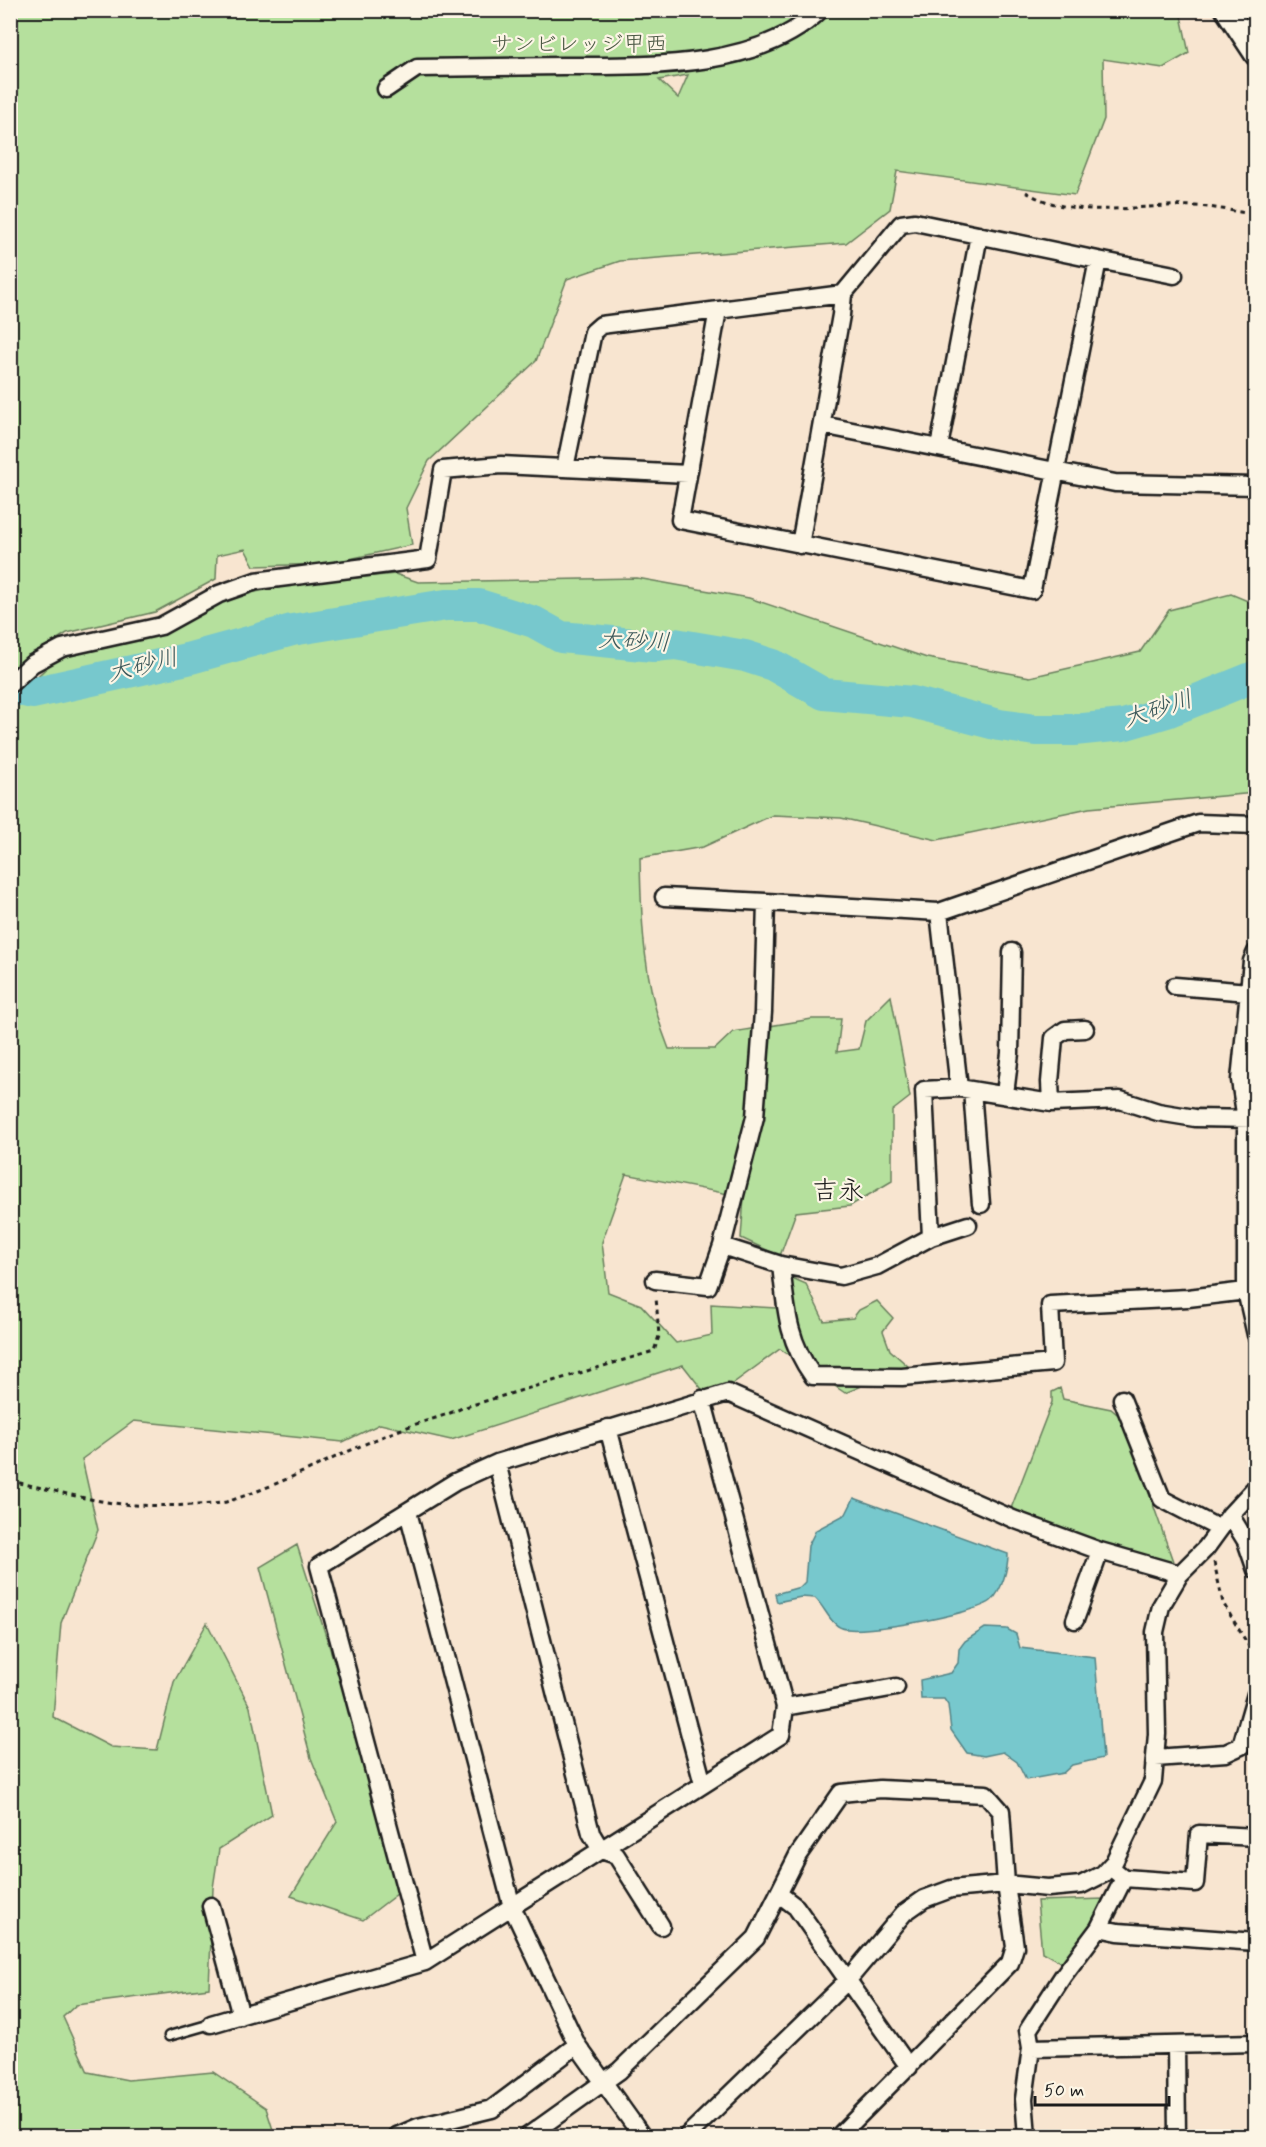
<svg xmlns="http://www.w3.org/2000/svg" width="1266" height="2147" font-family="Mynerve,'Klee One',sans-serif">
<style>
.green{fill:#b5e09d;stroke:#687e5c;stroke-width:1.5;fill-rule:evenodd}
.water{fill:#77c8cd;stroke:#538386;stroke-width:1.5}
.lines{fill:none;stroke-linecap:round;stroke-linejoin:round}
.river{stroke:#77c8cd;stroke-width:32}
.lane-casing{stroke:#1c1c1c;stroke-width:13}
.street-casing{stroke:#1c1c1c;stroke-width:21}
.secondary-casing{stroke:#1c1c1c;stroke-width:27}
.path{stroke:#1c1c1c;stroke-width:3;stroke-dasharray:4.5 4.5;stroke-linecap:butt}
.lane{stroke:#fcf5e5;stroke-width:8}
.street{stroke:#fcf5e5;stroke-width:16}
.secondary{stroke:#fcf5e5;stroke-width:22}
.labels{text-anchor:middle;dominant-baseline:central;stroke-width:4.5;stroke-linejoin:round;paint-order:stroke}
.park-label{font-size:22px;fill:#4a5743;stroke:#fcf5e5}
.water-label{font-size:24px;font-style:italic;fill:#3c585a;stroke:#fcf5e5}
.quarter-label{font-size:26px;fill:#1c1c1c;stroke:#fcf5e5}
</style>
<rect width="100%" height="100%" fill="#f8e5d0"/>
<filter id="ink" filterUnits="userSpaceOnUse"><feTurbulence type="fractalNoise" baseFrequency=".0167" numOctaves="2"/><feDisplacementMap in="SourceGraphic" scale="12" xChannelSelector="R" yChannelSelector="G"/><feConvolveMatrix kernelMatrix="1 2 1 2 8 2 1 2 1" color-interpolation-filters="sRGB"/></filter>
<g filter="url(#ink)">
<!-- green -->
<path class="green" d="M 1154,10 L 1180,11 L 1189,53 L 1163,68 L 1103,59 L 1104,119 L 1075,195 L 897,171 L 890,209 L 846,243 L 620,261 L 567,279 L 536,361 L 429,461 L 406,508 L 412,545 L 327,564 L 254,566 L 245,549 L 217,555 L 216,579 L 155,612 L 67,633 L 30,656 L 11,674 L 11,11 ZM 688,75 L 678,98 L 659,80 Z
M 395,574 L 418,582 L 637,578 L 749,598 L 927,658 L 1030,677 L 1140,652 L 1169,610 L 1231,594 L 1255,604 L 1255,793 L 1089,808 L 937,840 L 841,818 L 773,815 L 703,847 L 640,858 C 641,924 644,988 669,1049 L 715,1049 L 733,1032 L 812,1019 L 841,1019 L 837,1052 L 859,1049 L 866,1021 L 891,996 L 910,1097 L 892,1111 L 892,1181 L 850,1206 L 796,1212 L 780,1256 L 741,1238 L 744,1197 L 626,1174 L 602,1242 L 608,1292 L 641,1305 L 676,1343 L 712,1335 L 711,1304 L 776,1308 L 790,1277 L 806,1284 L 824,1321 L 853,1318 L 859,1310 L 877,1301 L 893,1318 L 883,1331 L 890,1350 L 909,1367 L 845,1393 L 780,1349 L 732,1384 L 704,1392 L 683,1365 L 451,1440 L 380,1424 L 343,1442 L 134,1421 L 82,1459 L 98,1530 L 61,1623 L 53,1717 L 111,1747 L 157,1750 L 174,1682 L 207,1623 L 250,1707 L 272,1815 L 219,1849 L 213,1888 L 209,1988 L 76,2005 L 63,2017 L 88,2072 L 128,2080 L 213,2072 L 266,2108 L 275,2136 L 11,2136 L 10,701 L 62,654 L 229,597 L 303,583 Z
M 1060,1388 L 1063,1399 L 1111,1409 L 1123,1419 L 1175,1567 L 1010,1511 L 1052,1402 L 1052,1392 Z
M 297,1545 L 406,1887 L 363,1920 L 291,1896 L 337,1822 L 311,1758 L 260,1567 Z
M 1105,1899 L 1069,1967 L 1042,1952 L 1037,1901 Z"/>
<!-- water -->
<path class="water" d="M 854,1498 L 1008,1554 C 1008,1568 1002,1591 991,1601 C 975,1614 861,1635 842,1628 C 831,1625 824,1606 815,1598 L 801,1597 L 777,1602 L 775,1594 L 800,1587 L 805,1582 L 808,1546 L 816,1530 L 846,1514 Z
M 985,1628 L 1007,1629 L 1016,1634 L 1020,1648 L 1095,1657 L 1103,1758 L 1072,1765 L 1063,1773 L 1026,1780 L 1017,1762 L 1003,1752 L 984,1756 L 967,1753 L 951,1730 L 948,1705 L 944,1699 L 921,1699 L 920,1680 L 951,1673 L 958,1663 L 959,1649 L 965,1641 Z"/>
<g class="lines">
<!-- river -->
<path class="river" d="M 10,682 L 16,689 L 32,693 L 187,659 L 292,630 L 446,605 L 479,605 L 534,622 L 561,637 L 653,646 L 675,644 L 745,656 L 773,665 L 824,694 L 912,702 L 999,725 L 1036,730 L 1074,730 L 1123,725 L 1167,712 L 1256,676"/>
<defs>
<path id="lane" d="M 169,2036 L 211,2024"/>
<path id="street" d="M 386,89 L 417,68 C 466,67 515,67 563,66 C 642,66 760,70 820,10
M 1098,260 L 1174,275
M 718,310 L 680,520 L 1032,590 L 1098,260 L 915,222 L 901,224 L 843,294 L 841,315 L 800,545
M 822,425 L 1115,483 L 1256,486
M 939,447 L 979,235
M 565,468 L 593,332 L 601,325 L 843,294
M 10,684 L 32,664 L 62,648 L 161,626 L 219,594 L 256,581 L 428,559 L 443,470 L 501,465 L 688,474
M 664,897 L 766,902
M 939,912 L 959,1088
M 1256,952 L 1252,961 L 1240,1080 L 1246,1120 L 1246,1291 L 1256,1335
M 1175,986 L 1249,992
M 972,1090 L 981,1204
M 1005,1094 L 1010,1053 L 1012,952
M 1051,1103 L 1050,1082 L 1054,1038 L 1065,1030 L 1085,1029
M 931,1237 L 968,1225
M 722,1246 L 755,1117 L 763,1012 L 766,902 L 939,912 L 1198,823 L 1256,825
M 781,1265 L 841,1276 L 877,1266 L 931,1237 L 924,1090 L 959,1088 L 1051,1103 L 1120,1100 L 1158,1112 L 1195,1118 L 1256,1119
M 655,1280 L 708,1286 L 722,1246 L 781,1265 C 786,1308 787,1340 813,1376 L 902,1377 L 1053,1363 L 1050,1305 L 1188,1298 L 1246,1291
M 1122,1399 L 1162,1499 L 1220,1529
M 608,1428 L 703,1784
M 497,1463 L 591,1833 L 601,1850 L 616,1855 L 661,1926
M 408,1512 L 512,1907 L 577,2045 L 642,2136
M 1230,1515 L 1246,1541 L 1256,1570
M 1075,1620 L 1100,1551
M 785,1707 L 896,1687
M 1155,1758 L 1226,1753 L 1241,1746 L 1256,1694
M 1115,1871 L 1124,1878 L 1195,1883 L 1199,1834 L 1256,1837
M 1124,1878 L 1099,1928 L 1118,1932 L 1256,1942
M 779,1894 L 796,1907 L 909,2067
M 211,1906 L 241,2016
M 425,1962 L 319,1566 L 455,1482 L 497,1463 L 728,1393 L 1013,1519 L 1100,1551 L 1180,1574
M 211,2024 L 425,1962 L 781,1735 L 785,1707 L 702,1399
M 1176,2045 L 1177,2136
M 1031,2048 L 1256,2043
M 397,2136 L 418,2127 L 492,2109 L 577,2045
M 528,2136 L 619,2071 L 756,1938 L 798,1855 L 841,1793 L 880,1789 L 986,1794 L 1001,1811 L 1006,1884 L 1015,1947 L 1010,1963 L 839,2136
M 687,2136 L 847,1981 L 904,1913 L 924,1899 L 951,1889 L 1006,1884 L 1048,1888 L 1081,1885 L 1103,1874 L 1114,1862 L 1153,1781 L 1157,1734 L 1155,1632 L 1161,1606 L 1180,1574 L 1206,1548 L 1230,1515 L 1256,1487
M 1027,2136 L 1024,2099 L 1031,2048 L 1028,2030 L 1063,1976 L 1099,1928"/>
<path id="secondary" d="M 1227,10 L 1256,54"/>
</defs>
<!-- lane casing -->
<use href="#lane" class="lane-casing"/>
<!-- street casing -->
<use href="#street" class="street-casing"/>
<!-- secondary casing -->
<use href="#secondary" class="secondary-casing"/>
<!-- path -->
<path class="path" d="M 1026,192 C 1075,222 1141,203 1195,206 C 1216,207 1235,212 1256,214
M 10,1481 C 52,1489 93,1503 135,1505 C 152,1506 212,1506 226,1502 C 287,1483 343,1451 402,1429 C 423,1421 443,1417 462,1408 L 654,1351 L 659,1336 L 656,1297
M 1214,1562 L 1223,1603 L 1256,1658"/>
<!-- lane -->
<use href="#lane" class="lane"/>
<!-- street -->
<use href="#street" class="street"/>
<!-- secondary -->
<use href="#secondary" class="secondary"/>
</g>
</g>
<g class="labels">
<!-- park labels -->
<g class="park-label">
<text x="579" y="45">サンビレッジ甲西</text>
</g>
<!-- water labels -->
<g class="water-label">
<text transform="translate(634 642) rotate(3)">大砂川</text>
<text transform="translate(143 666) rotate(-14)">大砂川</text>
<text transform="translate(1158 710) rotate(-18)">大砂川</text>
</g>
<!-- quarter labels -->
<g class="quarter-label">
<text x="838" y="1192">吉永</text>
</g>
</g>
<!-- margin -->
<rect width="1266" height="2147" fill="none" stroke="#fcf5e5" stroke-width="36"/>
<rect x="18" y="18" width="1230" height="2111" fill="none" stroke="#1c1c1c" stroke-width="2" filter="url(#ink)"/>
<!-- scale -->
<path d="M1035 2096v9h134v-9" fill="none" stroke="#1c1c1c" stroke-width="3"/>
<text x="1044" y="2096" font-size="18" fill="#1c1c1c" stroke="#fcf5e5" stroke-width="4.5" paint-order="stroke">50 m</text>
</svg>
